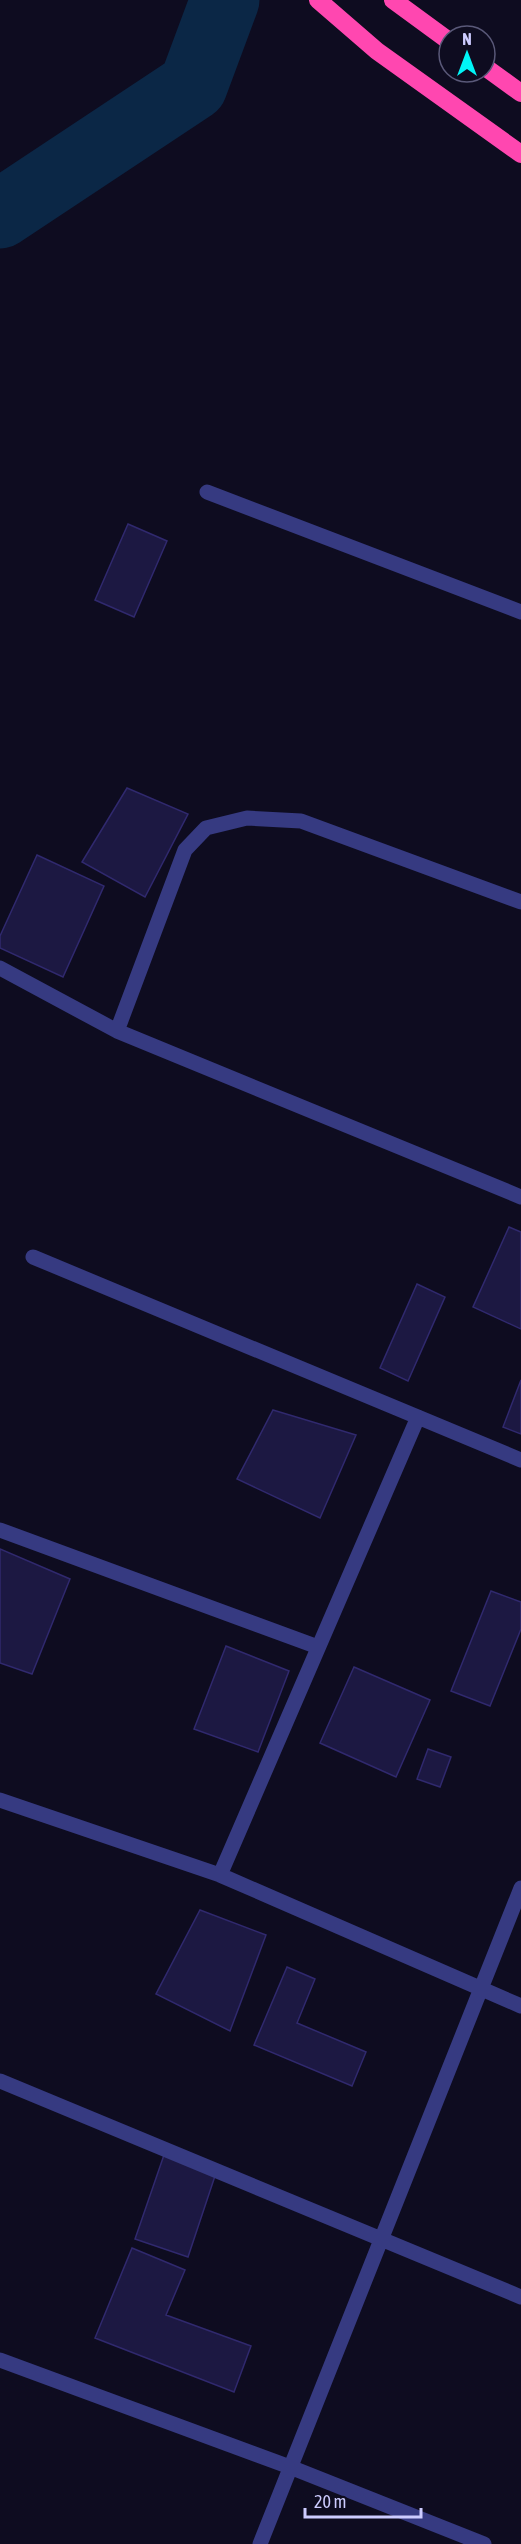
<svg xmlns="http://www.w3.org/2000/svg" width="521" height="2544" font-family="'Asap Condensed',sans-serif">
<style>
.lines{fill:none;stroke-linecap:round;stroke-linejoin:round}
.river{stroke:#0b2746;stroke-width:69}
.building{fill:#1c1842;stroke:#30296e;stroke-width:1.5}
.minor{stroke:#363a81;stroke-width:15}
.highway{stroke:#ff47b0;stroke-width:18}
</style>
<rect width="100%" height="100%" fill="#0e0c20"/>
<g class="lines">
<!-- river -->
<path class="river" d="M 0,214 L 193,86 L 225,0"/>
</g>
<!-- building -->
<path class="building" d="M 128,524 L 167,541 L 134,617 L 95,600 Z
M 127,788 L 188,814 L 145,897 L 82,862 Z
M 37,855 L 104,886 L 63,977 L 0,948 L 0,936 Z
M 509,1227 L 521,1232 L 521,1329 L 473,1307 Z
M 417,1284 L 445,1297 L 408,1381 L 380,1368 Z
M 521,1380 L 521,1434 L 503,1427 Z
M 273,1410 L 356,1435 L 320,1518 L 237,1479 Z
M 0,1549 L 70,1579 L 32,1674 L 0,1663 Z
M 491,1591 L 521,1602 L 521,1629 L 490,1706 L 451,1691 Z
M 226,1646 L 289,1671 L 258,1752 L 194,1729 Z
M 354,1667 L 430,1700 L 396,1777 L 320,1743 Z
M 428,1749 L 451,1757 L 440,1787 L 417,1779 Z
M 200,1910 L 266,1935 L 230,2031 L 156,1994 Z
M 287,1967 L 315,1979 L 297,2023 L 366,2052 L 352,2086 L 254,2045 Z
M 164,2155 L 216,2173 L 188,2257 L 135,2239 Z
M 132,2248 L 185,2270 L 166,2315 L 251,2346 L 234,2392 L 95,2338 Z"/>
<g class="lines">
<!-- minor -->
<path class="minor" d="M 207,492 L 521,612
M 0,968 L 117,1031 L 521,1197
M 117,1031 L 185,850 L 206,828 L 247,818 L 301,821 L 521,902
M 33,1257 L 521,1460
M 0,1530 L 318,1647
M 0,1800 L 220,1875 L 521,2006
M 220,1875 L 418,1417
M 0,2081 L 521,2297
M 0,2360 L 290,2467 L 484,2544
M 260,2544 L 521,1888"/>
<!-- highway -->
<path class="highway" d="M 318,0 L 377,51 L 521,154
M 393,0 L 449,41
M 485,67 L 521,93"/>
</g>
<!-- north arrow -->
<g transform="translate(467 54)"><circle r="28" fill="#0e0c20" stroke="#5a5979" stroke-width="1.5"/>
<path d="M0-4.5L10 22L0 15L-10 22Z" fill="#00f5f7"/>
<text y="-9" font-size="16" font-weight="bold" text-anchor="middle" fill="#cdccff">N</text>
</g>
<!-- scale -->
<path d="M305 2508v9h116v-9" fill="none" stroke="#cdccff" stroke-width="3"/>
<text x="314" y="2508" font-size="18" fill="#cdccff" stroke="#0e0c20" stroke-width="4.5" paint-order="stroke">20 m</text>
</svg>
